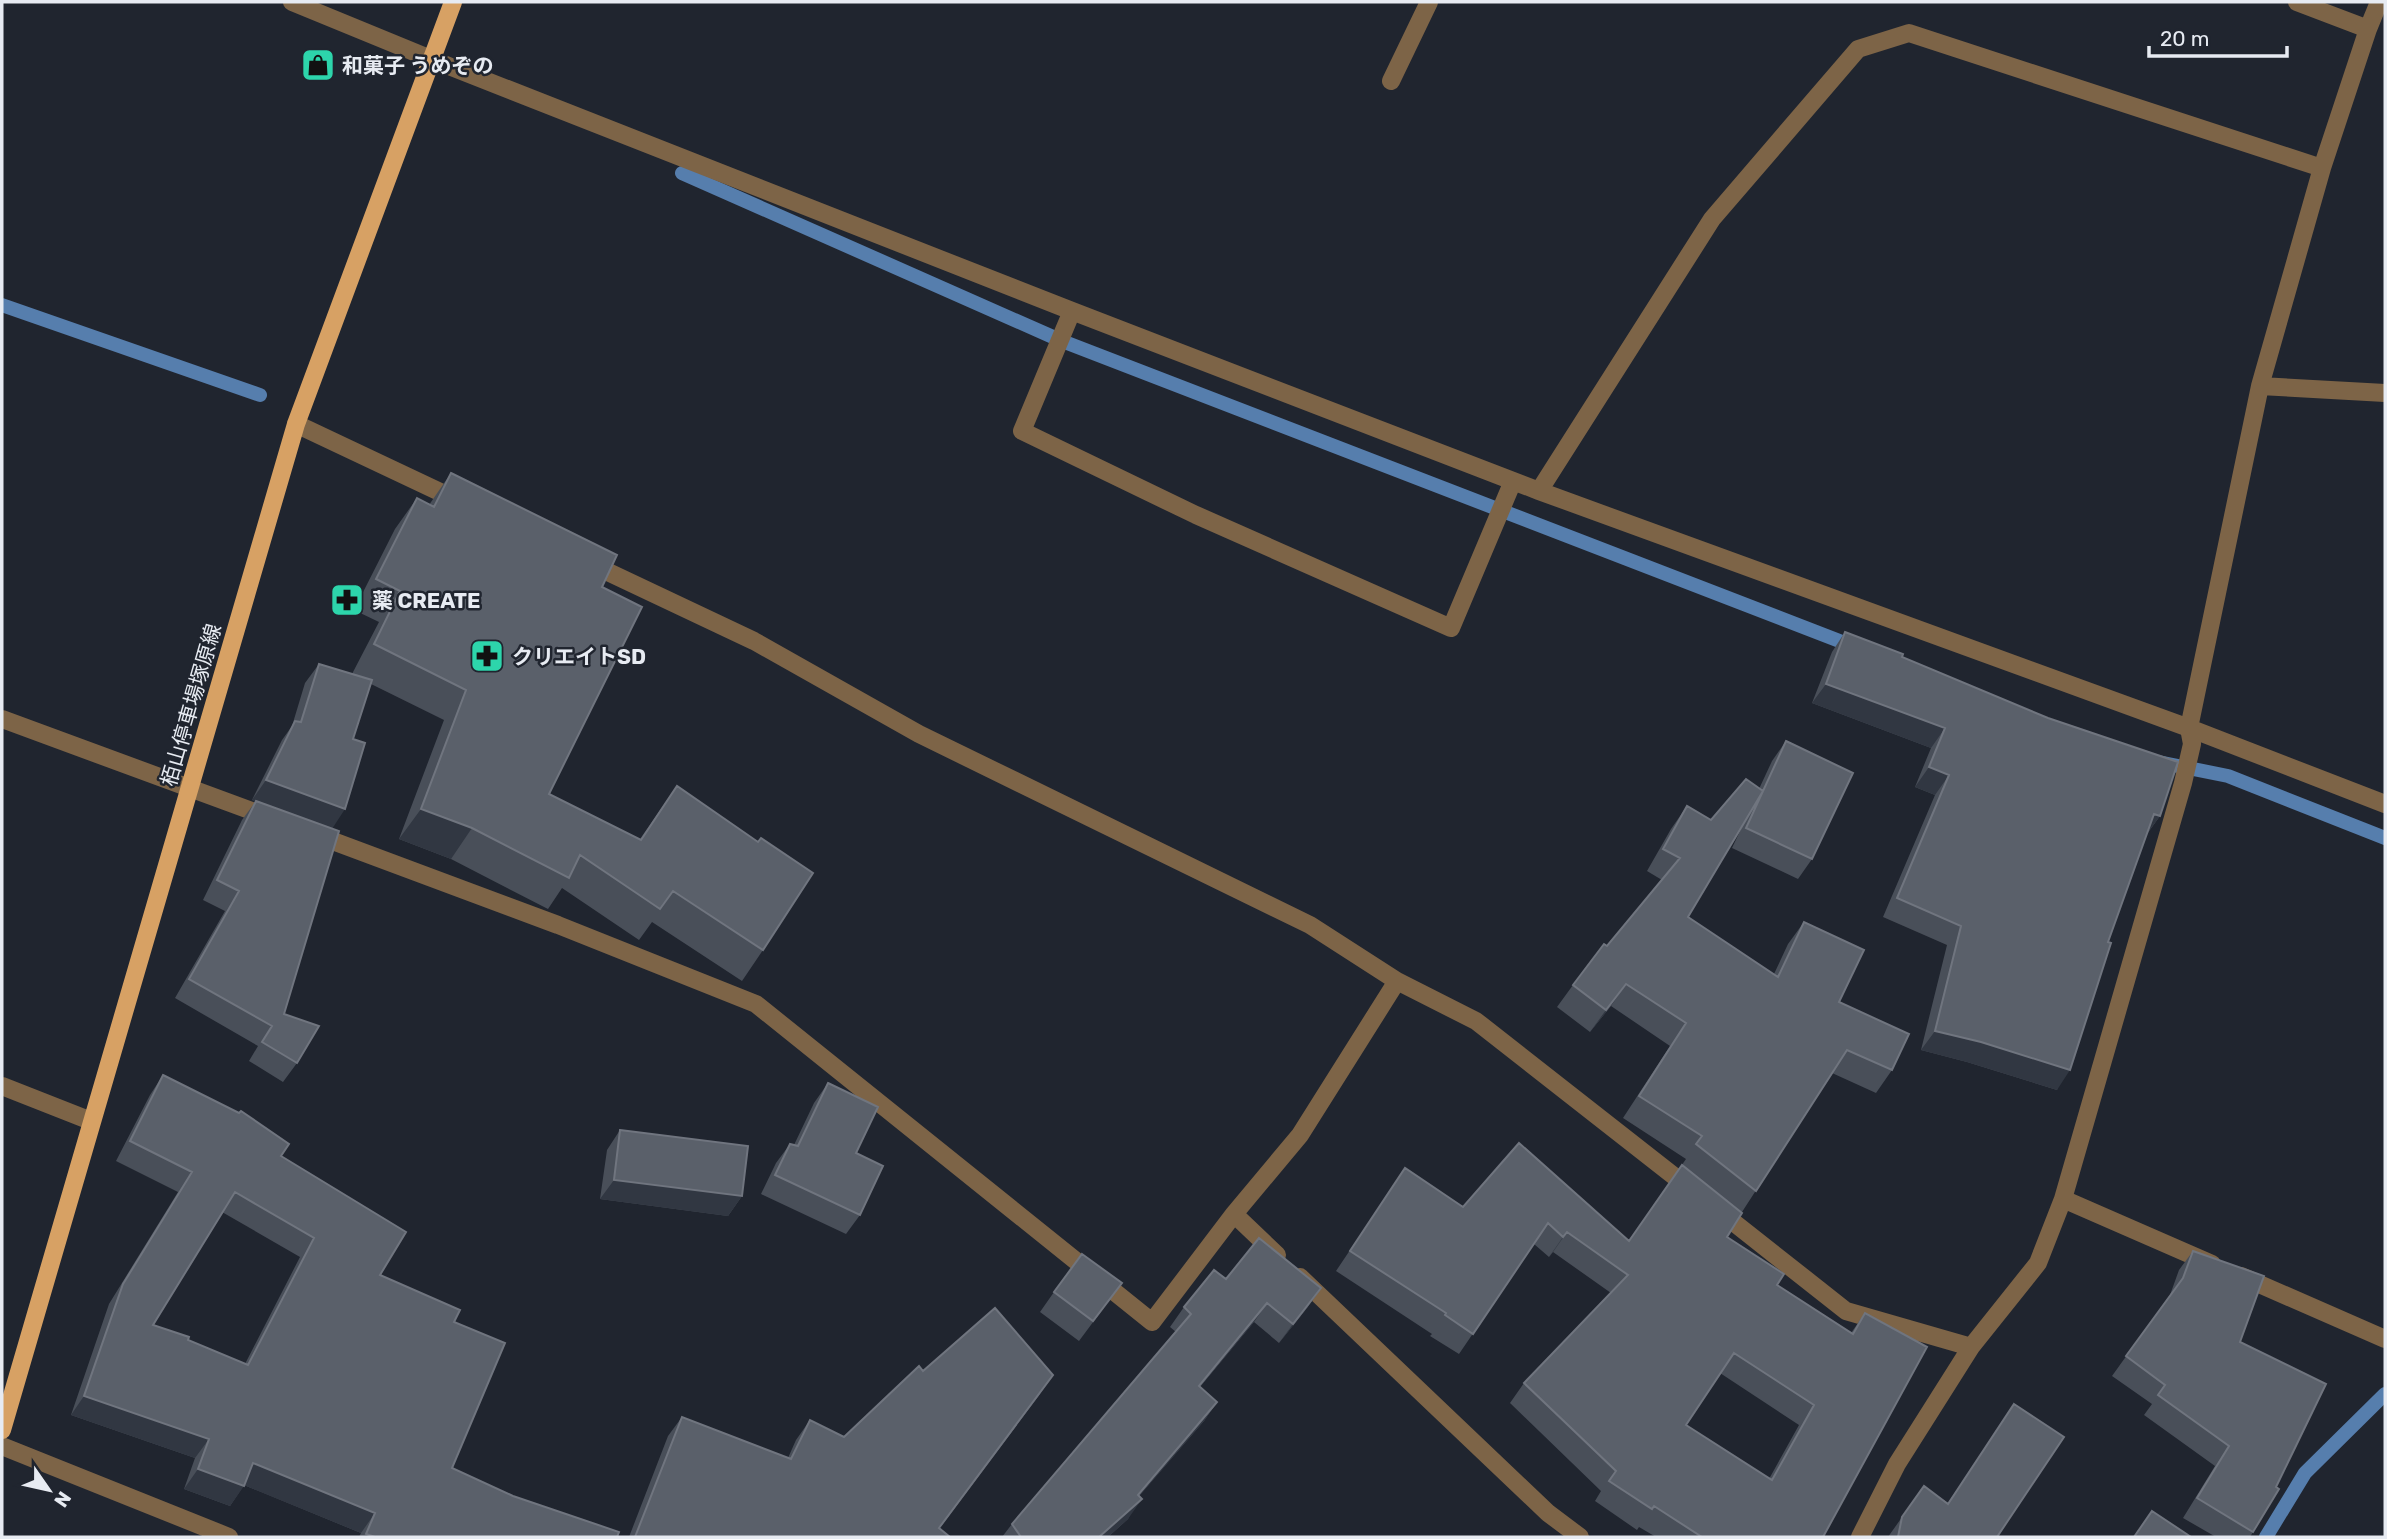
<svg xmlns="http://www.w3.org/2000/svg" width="2387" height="1539" font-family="Rubik,'Noto Sans JP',sans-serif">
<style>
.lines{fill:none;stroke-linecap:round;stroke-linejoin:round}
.stream{stroke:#567ead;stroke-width:14}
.minor{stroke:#7d6447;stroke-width:18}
.major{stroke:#d7a164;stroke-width:18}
.wall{fill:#494f59;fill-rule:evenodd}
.shaded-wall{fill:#313742}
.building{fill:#5a606a;stroke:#70757f;stroke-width:2;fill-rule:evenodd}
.labels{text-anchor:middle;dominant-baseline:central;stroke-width:5;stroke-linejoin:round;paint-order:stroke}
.poi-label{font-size:21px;font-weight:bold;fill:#e7ebf2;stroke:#20252f;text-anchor:start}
.street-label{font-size:21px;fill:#e7ebf2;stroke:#20252f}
</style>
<rect width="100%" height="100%" fill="#20252f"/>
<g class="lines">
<!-- stream -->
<path class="stream" d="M 682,173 L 1062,341 L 1855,647
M 2,305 L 260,395
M 2158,762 L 2228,776 L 2385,838
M 2266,1537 L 2305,1473 L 2385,1394"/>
<!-- minor -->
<path class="minor" d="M 292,2 L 431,59 L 1072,311 L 1539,491 L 2189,728 L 2385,804
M 2297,2 L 2368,29 L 2322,168
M 2368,29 L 2379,2
M 1391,81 L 1429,2
M 1072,311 L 1022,431 L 1196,515 L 1451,628 L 1513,481
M 2260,386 L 2385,393
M 296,424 L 459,501
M 1539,491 L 1712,219 L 1858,49 L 1909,33 L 2322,168 L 2260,386 L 2189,728 L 2192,744 L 2183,783 L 2063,1199 L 2038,1263 L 1971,1347 L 1897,1464 L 1860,1537
M 2,719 L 271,818
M 314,834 L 558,925 L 756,1004 L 1152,1322 L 1234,1214 L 1300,1135 L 1397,981 L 1310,925 L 919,734 L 754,641 L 589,563
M 1397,981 L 1476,1021 L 1693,1191
M 2,1086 L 91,1121
M 2063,1199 L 2212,1264
M 1718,1210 L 1846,1311 L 1971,1347
M 1234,1214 L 1277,1255
M 2241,1276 L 2385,1339
M 1300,1277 L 1548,1513 L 1580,1537
M 2,1446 L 229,1537"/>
<!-- major -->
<path class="major" d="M 2,1430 L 296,424 L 453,2"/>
</g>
<!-- wall -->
<path class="wall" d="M 451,473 L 602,587 L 549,794 L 640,839 L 677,786 L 763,950 L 742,981 L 652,922 L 639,940 L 562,888 L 548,909 L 451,859 L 399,839 L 444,720 L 371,684 L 353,739 L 332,829 L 284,1014 L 297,1063 L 283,1082 L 249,1061 L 258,1046 L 175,998 L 225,911 L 203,900 L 242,820 L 256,801 L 252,800 L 282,740 L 292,726 L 305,683 L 319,664 L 352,674 L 379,622 L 354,610 L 395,529 L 417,498 L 429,505 Z
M 1845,632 L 1902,657 L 2160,816 L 2147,834 L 2108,942 L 2057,1090 L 1967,1062 L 1921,1050 L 1947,945 L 1883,917 L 1935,795 L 1915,787 L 1931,748 L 1812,703 L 1832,652 Z
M 1786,741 L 1812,859 L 1798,879 L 1732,848 L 1743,825 L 1688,917 L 1774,974 L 1788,944 L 1804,922 L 1839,1002 L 1892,1070 L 1876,1093 L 1832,1073 L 1742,1212 L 1727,1237 L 1777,1285 L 1851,1333 L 1865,1313 L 1823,1537 L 1656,1537 L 1639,1527 L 1637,1530 L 1595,1501 L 1601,1491 L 1510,1403 L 1524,1383 L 1611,1293 L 1553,1252 L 1549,1257 L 1534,1244 L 1459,1354 L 1430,1336 L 1432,1334 L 1336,1271 L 1405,1168 L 1463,1207 L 1629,1241 L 1686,1159 L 1623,1118 L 1670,1046 L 1611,1006 L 1590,1032 L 1557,1007 L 1573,985 L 1607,946 L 1662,880 L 1647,871 L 1671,829 L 1687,806 L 1711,820 L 1759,789 L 1772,761 ZM 1720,1373 L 1799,1425 L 1769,1479 L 1686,1425 Z
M 163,1075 L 281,1156 L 380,1275 L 454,1322 L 452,1468 L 513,1496 L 617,1537 L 359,1537 L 361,1533 L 244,1485 L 230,1506 L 184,1489 L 195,1458 L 71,1415 L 109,1304 L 178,1192 L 116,1161 L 150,1095 ZM 222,1212 L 300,1257 L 245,1364 L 153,1325 Z
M 828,1083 L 856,1153 L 860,1215 L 846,1234 L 761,1194 L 776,1163 L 790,1144 L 794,1145 L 814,1103 Z
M 620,1130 L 742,1196 L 728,1216 L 600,1199 L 607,1150 Z
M 2193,1251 L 2240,1342 L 2253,1532 L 2250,1537 L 2216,1537 L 2183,1518 L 2215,1466 L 2144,1415 L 2152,1404 L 2112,1376 L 2170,1295 L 2179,1270 Z
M 1226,1279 L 1321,1288 L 1307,1308 L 1279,1343 L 1254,1322 L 1200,1387 L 1217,1402 L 1204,1421 L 1139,1496 L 1128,1519 L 1108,1537 L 1002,1537 L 1012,1524 L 1176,1332 L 1170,1327 L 1184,1307 Z
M 1054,1292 L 1108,1302 L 1079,1341 L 1040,1312 Z
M 923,1371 L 1040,1394 L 939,1529 L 950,1537 L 629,1537 L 668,1436 L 682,1417 L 788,1458 L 796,1440 L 810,1420 L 844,1437 Z
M 2014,1404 L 1997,1537 L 1888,1537 L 1924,1486 L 1948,1503 Z"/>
<!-- shaded-wall -->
<path class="shaded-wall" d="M 1826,684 L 1945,728 L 1931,748 L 1812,703 Z
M 1929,767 L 1949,775 L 1935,795 L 1915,787 Z
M 266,780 L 345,809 L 332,829 L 252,800 Z
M 421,809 L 472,828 L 451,859 L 399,839 Z
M 2154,814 L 2160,816 L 2146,835 Z
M 1626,984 L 1611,1006 L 1590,1032 L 1606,1010 Z
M 1935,1031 L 1981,1042 L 2070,1070 L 2057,1090 L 1967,1062 L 1921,1050 Z
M 614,1180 L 742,1196 L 728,1216 L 600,1199 Z
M 1567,1232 L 1553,1252 L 1549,1257 L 1563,1237 Z
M 1321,1288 L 1307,1308 L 1279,1343 L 1293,1324 Z
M 1267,1303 L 1254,1322 L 1185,1405 L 1199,1386 Z
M 1053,1375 L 1040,1394 L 932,1537 Z
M 84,1396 L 209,1439 L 195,1458 L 71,1415 Z
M 1217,1402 L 1204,1421 L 1124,1514 L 1138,1495 Z
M 253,1463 L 375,1513 L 361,1533 L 239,1483 Z
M 198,1469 L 244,1486 L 230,1506 L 184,1489 Z
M 1142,1499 L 1128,1519 L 1108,1537 L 1099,1537 Z"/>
<!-- building -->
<path class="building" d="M 451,473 L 617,555 L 602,587 L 642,607 L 549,794 L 641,840 L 677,786 L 758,842 L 761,838 L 813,873 L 763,950 L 673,891 L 660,909 L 580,855 L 569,878 L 472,828 L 421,809 L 466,690 L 374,644 L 400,591 L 376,579 L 417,498 L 434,507 Z
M 1845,632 L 1903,654 L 1902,657 L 2048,718 L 2178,762 L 2160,816 L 2154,814 L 2108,942 L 2111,943 L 2070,1070 L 1981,1042 L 1935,1031 L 1961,926 L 1897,898 L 1949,775 L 1929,767 L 1945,728 L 1826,684 Z
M 319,664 L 372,680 L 353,739 L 365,743 L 345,809 L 266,780 L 295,721 L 301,722 Z
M 1786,741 L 1853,773 L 1812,859 L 1746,828 Z
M 1746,779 L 1763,791 L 1688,917 L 1778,977 L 1804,922 L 1864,950 L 1839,1002 L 1909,1034 L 1892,1070 L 1847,1050 L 1756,1191 L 1696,1144 L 1702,1136 L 1639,1096 L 1686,1023 L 1626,984 L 1606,1010 L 1573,985 L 1604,944 L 1607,946 L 1680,858 L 1663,849 L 1687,806 L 1711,820 Z
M 256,801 L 339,831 L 284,1014 L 319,1026 L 297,1063 L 262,1042 L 272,1026 L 189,979 L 239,891 L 217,880 Z
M 163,1075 L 239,1113 L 241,1111 L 289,1144 L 281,1156 L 406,1232 L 380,1275 L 460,1310 L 454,1322 L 505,1343 L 452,1468 L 513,1496 L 619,1532 L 617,1537 L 375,1537 L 366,1534 L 375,1513 L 253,1463 L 244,1486 L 198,1469 L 209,1439 L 84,1396 L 123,1284 L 192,1172 L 130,1141 ZM 235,1192 L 314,1238 L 248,1365 L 188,1340 L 189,1337 L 153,1325 Z
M 828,1083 L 878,1107 L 856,1153 L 883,1166 L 860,1215 L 775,1175 L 790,1144 L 798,1146 Z
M 620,1130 L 748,1146 L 742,1196 L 614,1180 Z
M 1519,1143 L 1629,1241 L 1682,1165 L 1742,1213 L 1727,1237 L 1784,1274 L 1777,1285 L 1853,1334 L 1865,1313 L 1927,1347 L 1823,1537 L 1702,1537 L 1654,1506 L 1652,1509 L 1609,1481 L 1616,1471 L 1524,1383 L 1628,1275 L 1567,1232 L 1563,1237 L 1548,1223 L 1473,1334 L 1445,1315 L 1446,1313 L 1350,1251 L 1405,1168 L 1463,1207 ZM 1734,1353 L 1814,1405 L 1772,1480 L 1686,1425 Z
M 1259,1238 L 1321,1288 L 1293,1324 L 1267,1303 L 1199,1386 L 1217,1402 L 1138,1495 L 1142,1499 L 1099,1537 L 1021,1537 L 1012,1524 L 1191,1314 L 1184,1307 L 1214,1270 L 1226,1279 Z
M 2193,1251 L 2264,1276 L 2240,1342 L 2326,1384 L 2276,1487 L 2279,1489 L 2253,1532 L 2197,1498 L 2229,1446 L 2158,1395 L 2165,1385 L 2126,1356 L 2183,1278 Z
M 1082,1254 L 1122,1283 L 1093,1321 L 1054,1292 Z
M 995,1308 L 1053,1375 L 939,1528 L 950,1537 L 635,1537 L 682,1417 L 791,1459 L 810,1420 L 844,1437 L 919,1366 L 923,1371 Z
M 2014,1404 L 2064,1437 L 1997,1537 L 1898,1537 L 1902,1517 L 1924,1486 L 1948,1504 Z
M 2152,1511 L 2191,1537 L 2134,1537 Z"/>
<!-- icons -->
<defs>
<symbol id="shop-square" viewBox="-11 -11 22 22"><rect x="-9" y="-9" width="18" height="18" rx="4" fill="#2dd5ab" stroke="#20252f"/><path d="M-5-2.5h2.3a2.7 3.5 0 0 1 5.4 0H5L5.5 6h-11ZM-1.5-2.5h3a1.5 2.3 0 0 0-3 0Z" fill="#111"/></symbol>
<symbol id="pharmacy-square" viewBox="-11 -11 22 22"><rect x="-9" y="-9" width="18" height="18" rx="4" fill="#2dd5ab" stroke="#20252f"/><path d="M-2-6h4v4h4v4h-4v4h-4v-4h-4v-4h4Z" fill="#111"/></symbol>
</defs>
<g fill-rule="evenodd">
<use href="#shop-square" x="299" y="46" width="38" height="38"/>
<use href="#pharmacy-square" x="328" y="581" width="38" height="38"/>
<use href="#pharmacy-square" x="468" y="637" width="38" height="38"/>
</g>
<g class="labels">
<!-- poi labels -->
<g class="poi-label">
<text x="342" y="65">和菓子 うめぞの</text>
<text x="372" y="600">薬 CREATE</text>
<text x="512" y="656">クリエイトSD</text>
</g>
<!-- street labels -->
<g class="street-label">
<text transform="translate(191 705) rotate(-74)">栢山停車場塚原線</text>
</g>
</g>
<!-- border -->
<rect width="2387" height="1539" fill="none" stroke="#e7ebf2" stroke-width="7"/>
<!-- north arrow -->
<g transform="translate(49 1490) rotate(124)" stroke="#20252f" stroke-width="5" paint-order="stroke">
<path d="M0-5L12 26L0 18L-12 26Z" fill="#e7ebf2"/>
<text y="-10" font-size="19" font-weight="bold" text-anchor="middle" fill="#e7ebf2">N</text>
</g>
<!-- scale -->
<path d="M2149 46v10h138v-10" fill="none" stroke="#e7ebf2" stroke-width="3.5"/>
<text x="2160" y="46" font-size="21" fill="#e7ebf2" stroke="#20252f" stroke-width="5" paint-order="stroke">20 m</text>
</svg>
